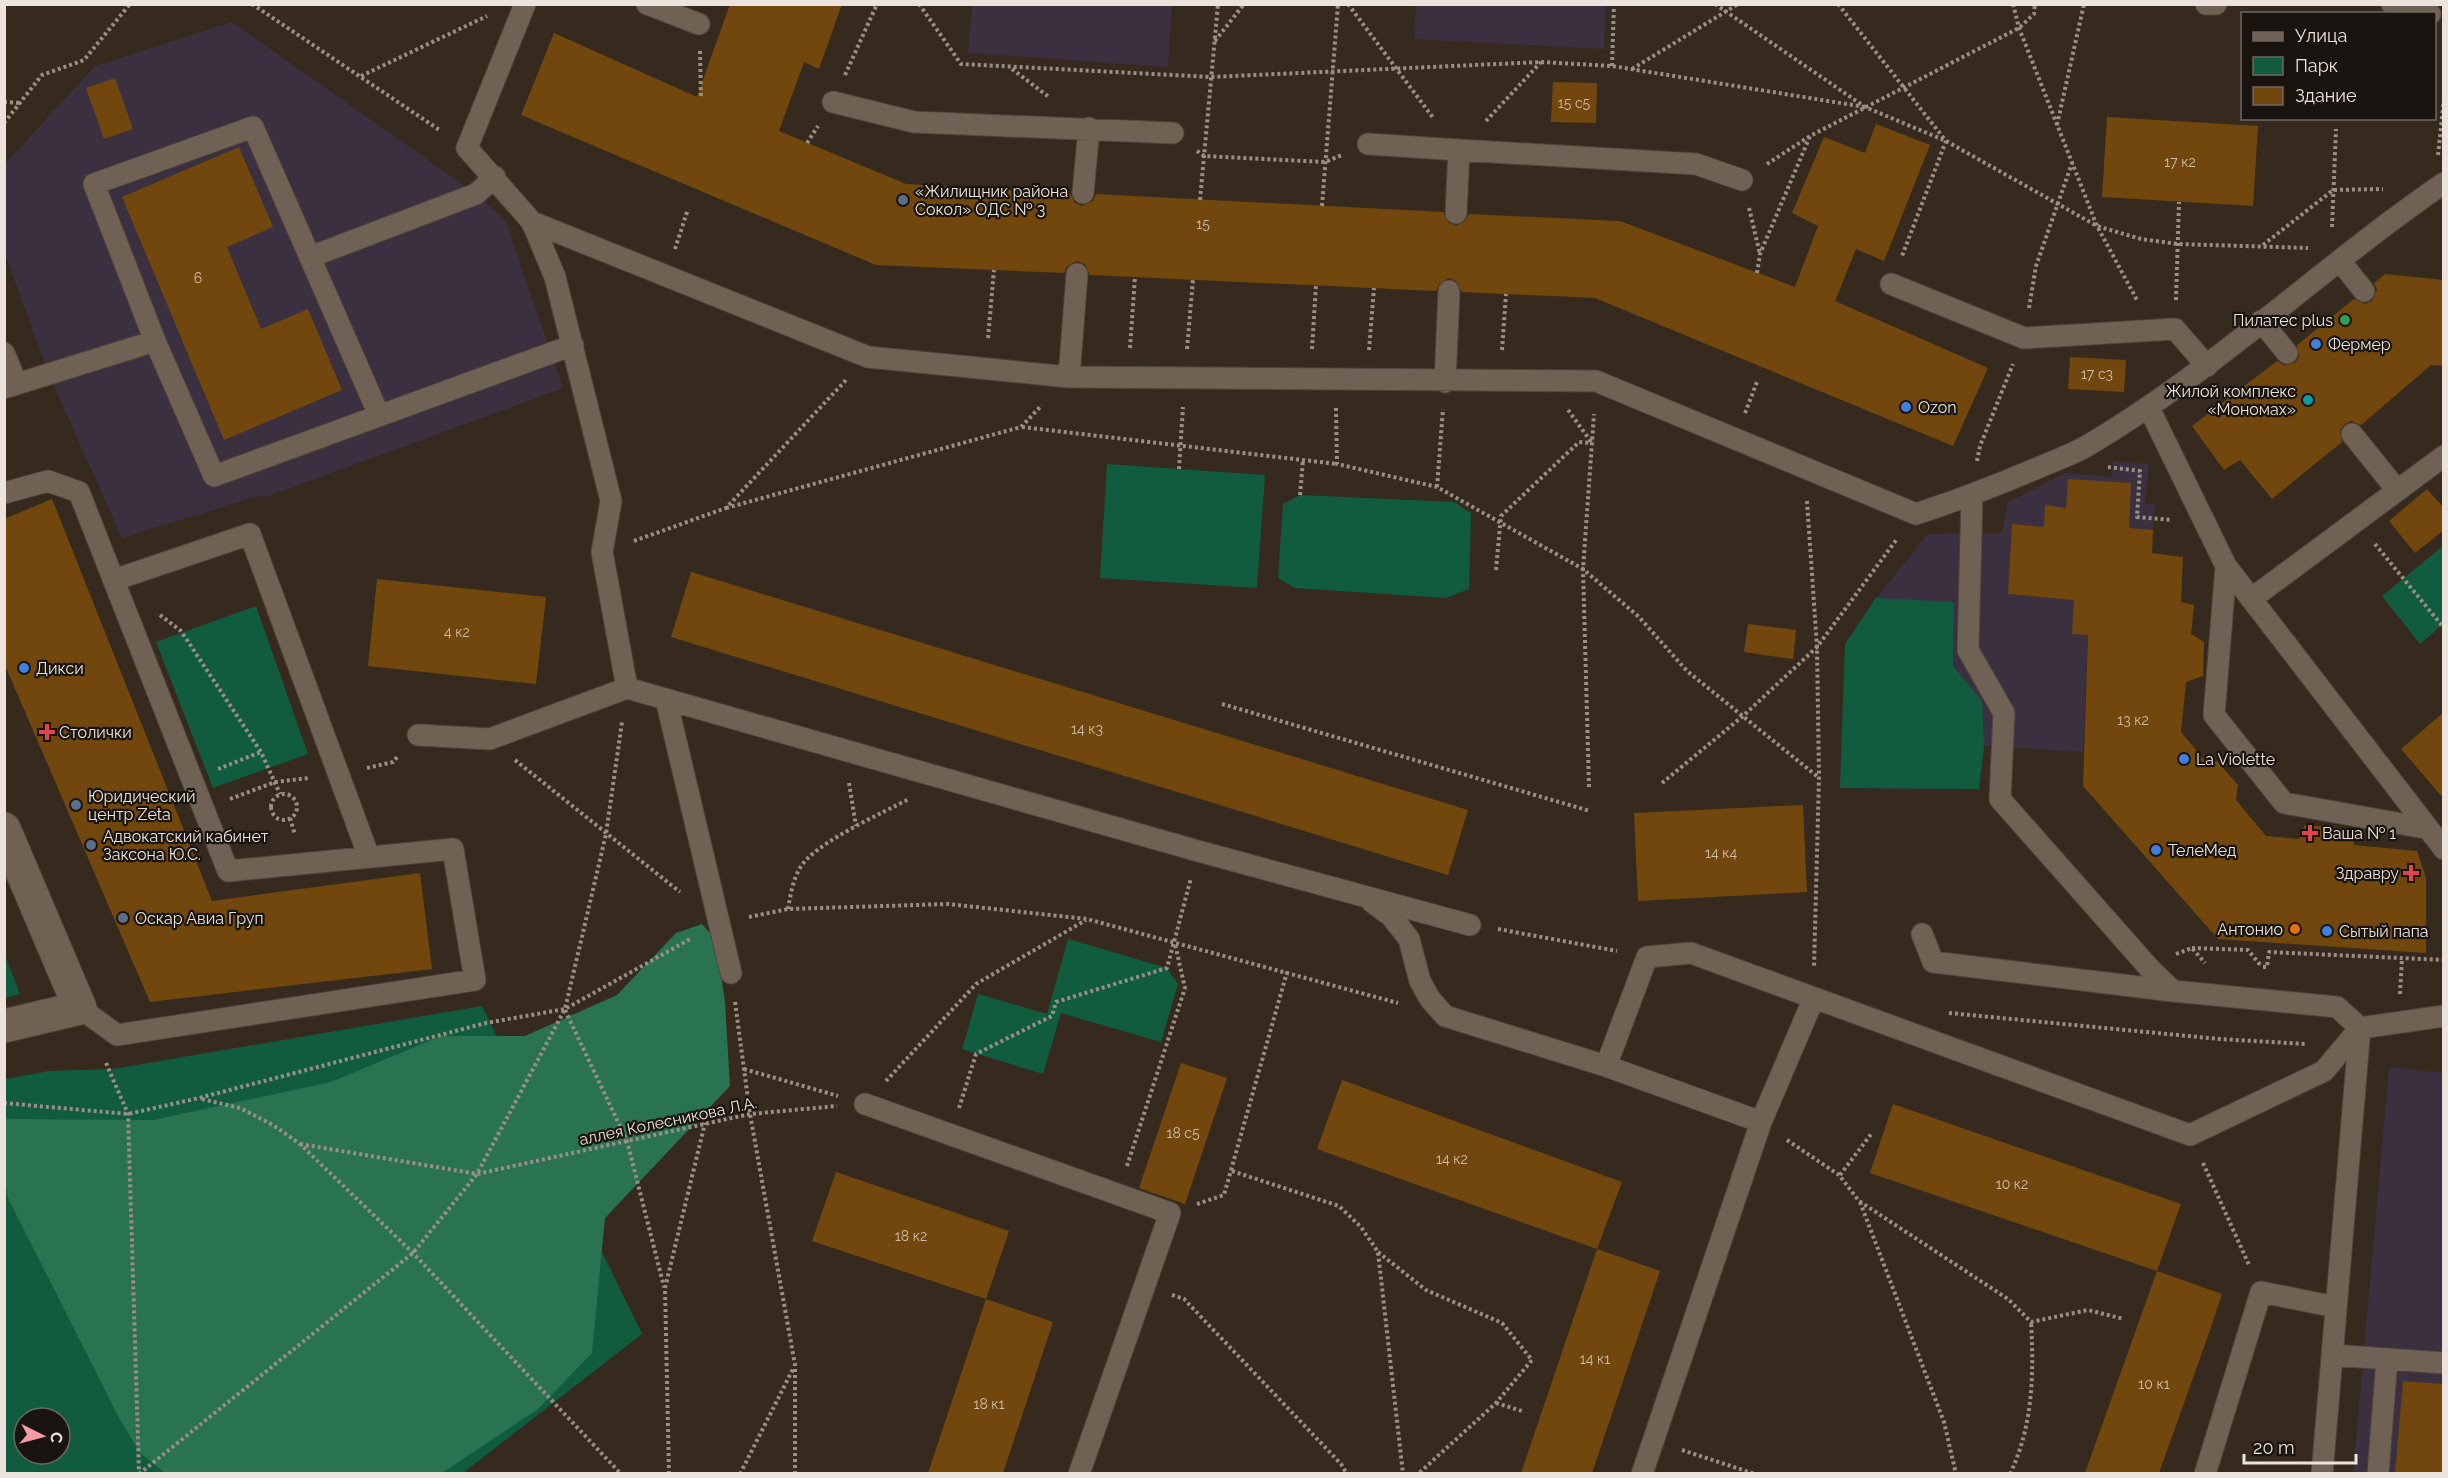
<svg xmlns="http://www.w3.org/2000/svg" width="2448" height="1478" font-family="Raleway,sans-serif">
<style>
.education{fill:#3a303f}
.green{fill:#115c3f;fill-rule:evenodd}
.forest{fill:#297252}
.building{fill:#72470d}
.lines{fill:none;stroke-linecap:round;stroke-linejoin:round}
.lane-casing{stroke:#4f453b;stroke-width:23}
.street-casing{stroke:#4f453b;stroke-width:35}
.path{stroke:#998f86;stroke-width:4;stroke-dasharray:3 3;stroke-linecap:butt}
.lane{stroke:#6f6255;stroke-width:21}
.street{stroke:#6f6255;stroke-width:33}
.service-dot{fill:#5c6f8a;stroke:#19140f;stroke-width:2}
.leisure-dot{fill:#2e9e5b;stroke:#19140f;stroke-width:2}
.shop-dot{fill:#3f7fe0;stroke:#19140f;stroke-width:2}
.culture-dot{fill:#0f9aa8;stroke:#19140f;stroke-width:2}
.health-dot{fill:#e0444e;stroke:#19140f;stroke-width:2}
.food-dot{fill:#e8710a;stroke:#19140f;stroke-width:2}
.labels{text-anchor:middle;dominant-baseline:central;stroke-width:4.5;stroke-linejoin:round;paint-order:stroke}
.number-label{font-size:14px;fill:#cebda8}
.poi-label{font-size:16px;fill:#ece4dc;stroke:#19140f;text-anchor:start}
.street-label{font-size:16px;fill:#ece4dc;stroke:#19140f}
</style>
<rect width="100%" height="100%" fill="#362a1e"/>
<!-- education -->
<path class="education" d="M 972,5 L 1172,5 L 1168,67 L 968,53 Z
M 1416,5 L 1606,5 L 1604,49 L 1414,39 Z
M 232,22 L 476,194 L 506,222 L 563,388 L 266,497 L 258,496 L 122,538 L 48,373 L 5,254 L 5,164 L 95,66 Z
M 2113,461 L 2149,464 L 2145,503 L 2155,504 L 2152,553 L 2088,635 L 2083,752 L 1984,746 L 1979,789 L 1840,788 L 1845,644 L 1876,598 L 1928,534 L 2002,533 L 2008,502 L 2065,473 L 2112,477 Z
M 2389,1067 L 2443,1073 L 2443,1473 L 2353,1474 Z"/>
<!-- green -->
<path class="green" d="M 1107,464 L 1265,475 L 1257,588 L 1100,578 Z
M 1300,495 L 1454,502 L 1471,513 L 1469,589 L 1446,598 L 1295,588 L 1278,578 L 1283,504 Z
M 2443,546 L 2443,624 L 2420,644 L 2382,596 Z
M 1876,598 L 1954,602 L 1953,666 L 1982,701 L 1984,746 L 1979,789 L 1840,788 L 1845,644 Z
M 256,606 L 308,754 L 213,788 L 156,642 Z
M 1068,939 L 1167,968 L 1178,984 L 1161,1042 L 1061,1013 L 1043,1074 L 962,1049 L 978,994 L 1047,1014 Z
M 5,955 L 20,994 L 5,998 L 4,998 Z
M 482,1006 L 642,1334 L 463,1473 L 5,1474 L 5,1079 L 49,1071 L 113,1069 ZM 24,1418 L 60,1418 L 60,1454 L 24,1454 Z"/>
<!-- forest -->
<path class="forest" d="M 702,924 L 715,939 L 725,1001 L 730,1086 L 605,1218 L 592,1353 L 538,1409 L 442,1473 L 165,1473 L 140,1453 L 118,1416 L 8,1198 L 4,1175 L 4,1119 L 153,1120 L 331,1082 L 441,1036 L 525,1036 L 617,995 L 676,933 Z"/>
<!-- building -->
<path class="building" d="M 730,4 L 842,4 L 819,69 L 804,62 L 779,131 L 906,184 L 1070,193 L 1075,203 L 1082,206 L 1093,201 L 1096,194 L 1443,212 L 1449,223 L 1456,226 L 1466,220 L 1469,214 L 1620,221 L 1795,287 L 1818,226 L 1792,213 L 1824,137 L 1865,153 L 1876,124 L 1930,145 L 1884,261 L 1856,249 L 1835,301 L 1988,368 L 1953,446 L 1595,298 L 1462,292 L 1456,281 L 1449,278 L 1439,284 L 1436,291 L 1090,275 L 1085,264 L 1077,261 L 1067,266 L 1064,273 L 876,265 L 521,115 L 554,33 L 697,97 Z
M 115,78 L 133,129 L 104,139 L 86,88 Z
M 1553,82 L 1597,83 L 1596,123 L 1551,122 Z
M 2107,117 L 2258,126 L 2253,206 L 2102,197 Z
M 239,147 L 273,227 L 227,247 L 261,329 L 308,309 L 342,390 L 224,440 L 122,197 Z
M 2385,274 L 2444,280 L 2444,366 L 2431,365 L 2361,425 L 2351,421 L 2345,424 L 2340,430 L 2342,442 L 2272,499 L 2240,460 L 2224,470 L 2192,426 L 2277,361 L 2283,365 L 2295,363 L 2299,357 L 2297,345 L 2354,299 L 2365,304 L 2372,301 L 2377,290 L 2374,283 Z
M 2070,357 L 2126,360 L 2124,392 L 2068,389 Z
M 2068,479 L 2131,483 L 2129,528 L 2153,530 L 2152,553 L 2183,557 L 2181,602 L 2194,605 L 2191,634 L 2204,642 L 2203,676 L 2186,682 L 2181,732 L 2206,762 L 2217,761 L 2238,785 L 2236,800 L 2266,836 L 2299,839 L 2305,825 L 2351,829 L 2354,845 L 2417,851 L 2426,878 L 2426,953 L 2218,939 L 2083,786 L 2088,635 L 2072,634 L 2074,600 L 2008,594 L 2012,524 L 2044,527 L 2045,505 L 2066,508 Z
M 2427,489 L 2444,508 L 2444,530 L 2415,553 L 2389,521 Z
M 52,499 L 212,901 L 420,873 L 432,969 L 150,1002 L 4,663 L 4,519 Z
M 691,572 L 1468,810 L 1448,875 L 671,637 Z
M 377,579 L 546,597 L 536,684 L 368,666 Z
M 1748,624 L 1796,630 L 1793,659 L 1744,652 Z
M 2444,712 L 2444,799 L 2401,749 Z
M 1803,805 L 1807,892 L 1638,901 L 1634,813 Z
M 1181,1063 L 1227,1078 L 1185,1204 L 1139,1188 Z
M 1342,1080 L 1622,1182 L 1597,1249 L 1317,1149 Z
M 1893,1104 L 2181,1204 L 2157,1271 L 1870,1173 Z
M 836,1172 L 1009,1231 L 986,1299 L 812,1241 Z
M 1597,1249 L 1660,1271 L 1592,1473 L 1521,1473 Z
M 2157,1271 L 2222,1294 L 2209,1333 L 2159,1473 L 2085,1473 Z
M 986,1299 L 1053,1322 L 1003,1473 L 928,1473 Z
M 2403,1381 L 2444,1384 L 2444,1473 L 2395,1473 Z"/>
<g class="lines">
<defs>
<path id="lane" d="M 525,4 L 467,148 L 532,222 L 555,277 L 611,501 L 602,552 L 627,688
M 647,4 L 699,24
M 2206,4 L 2216,4
M 2392,4 L 2430,14
M 833,102 L 914,122 L 1173,133
M 1368,144 L 1459,150
M 1083,193 L 1089,128
M 1456,213 L 1459,150 L 1696,164 L 1742,180
M 532,222 L 868,357 L 1069,377 L 1596,381 L 1916,514 C 1956,501 1995,486 2035,469 C 2051,462 2069,456 2085,447 C 2214,372 2321,267 2444,183
M 310,257 L 476,194 L 495,177
M 2340,261 L 2364,291
M 1891,284 L 2024,338 L 2175,329 L 2207,366
M 2261,321 L 2287,353
M 4,353 L 17,384
M 1069,377 L 1077,274
M 1445,382 L 1449,291
M 4,388 L 155,341
M 2149,408 L 2226,566 L 2444,849
M 379,415 L 253,127 L 94,184 L 155,341 L 214,476 L 573,345
M 2352,434 L 2397,490
M 4,493 L 48,481 L 79,492 L 228,871 L 453,849 L 475,980 L 117,1035 L 80,1008
M 1972,496 L 1968,650 L 2004,713 L 2000,799 L 2151,970 L 2173,991 L 2337,1007 L 2360,1028
M 2226,566 L 2214,715 L 2284,803 L 2425,828
M 114,580 L 250,534 L 369,857
M 2251,599 L 2444,456
M 666,699 L 731,973
M 418,735 L 490,739 L 627,688 L 1198,851 L 1470,925
M 1372,902 L 1391,916 L 1409,939 L 1420,981 L 1430,999 L 1445,1016 L 1606,1066 L 1761,1122
M 1922,934 L 1933,962 L 2173,991
M 1606,1066 L 1647,957 L 1691,953 L 2190,1135 L 2324,1071 L 2360,1028 L 2444,1016
M 865,1104 L 1170,1213 L 1079,1474
M 2332,1355 L 2444,1363
M 1642,1474 L 1761,1122 L 1813,1000
M 2205,1474 L 2261,1292 L 2336,1307
M 2322,1474 L 2360,1028
M 2378,1474 L 2387,1359"/>
<path id="street" d="M 4,829 L 80,1008 L 4,1026"/>
</defs>
<!-- lane casing -->
<use href="#lane" class="lane-casing"/>
<!-- street casing -->
<use href="#street" class="street-casing"/>
<!-- path -->
<path class="path" d="M 252,4 L 441,131
M 919,4 L 961,64 L 1211,77 L 1541,62 L 1612,66 L 1865,107
M 1348,4 L 1434,119
M 1715,4 L 1865,107 L 1946,141 L 2097,226 L 2141,239 L 2178,244 L 2308,248
M 1838,4 L 1946,141 L 1902,256
M 2013,4 L 2019,28 L 2097,226 L 2138,302
M 1215,41 L 1244,4
M 700,51 L 701,99
M 1612,66 L 1614,4
M 1012,69 L 1049,97
M 1632,69 L 1738,4
M 845,75 L 877,4
M 361,76 L 487,16
M 4,102 L 21,103
M 1486,121 L 1541,62
M 4,123 L 42,75 L 84,60 L 130,4
M 2057,125 L 2084,4
M 807,143 L 818,126
M 1197,151 L 1204,156 L 1325,162 L 1342,155
M 2438,155 L 2444,99
M 1767,164 L 1810,136 L 2019,28 L 2034,14 L 2035,4
M 1200,200 L 1218,4
M 1322,206 L 1338,4
M 1749,208 L 1760,254
M 2332,227 L 2336,129
M 2263,245 L 2333,190 L 2383,189
M 675,249 L 688,209
M 1757,273 L 1760,254 L 1810,136
M 2176,300 L 2179,202
M 2029,308 L 2036,266 L 2072,163
M 988,338 L 994,270
M 1130,348 L 1135,277
M 1187,349 L 1193,279
M 1312,349 L 1316,285
M 1369,350 L 1374,288
M 1502,350 L 1506,294
M 1336,408 L 1337,464 L 1437,487 L 1583,569 L 1639,617 L 1687,671 L 1818,777
M 1568,410 L 1592,443
M 1745,413 L 1757,382
M 1022,427 L 1337,464
M 1977,461 L 1980,446 L 2013,364
M 2108,467 L 2140,471 L 2137,517 L 2172,520
M 1179,469 L 1183,407
M 1437,487 L 1443,409
M 1300,495 L 1303,460
M 1807,501 L 1817,647 L 1819,777 L 1814,967
M 726,508 L 1021,427 L 1042,405
M 634,541 L 726,508 L 847,379
M 2375,544 L 2444,628
M 1496,570 L 1501,516 L 1579,442 L 1592,443
M 160,615 L 181,631 L 261,752 L 280,794
M 1222,704 L 1590,811
M 515,760 L 680,892
M 367,768 L 393,762 L 398,756
M 218,769 L 261,752
M 849,783 L 856,826
M 1662,783 L 1743,716 L 1817,647 L 1897,539
M 1589,787 L 1583,569 L 1594,414
M271 807a13 13 0 1 1 26 0a13 13 0 1 1-26 0Z
M 230,799 L 275,782 L 309,778
M 290,818 L 295,835
M 788,909 C 791,892 794,871 808,858 C 831,836 880,814 909,799
M 749,917 L 788,909 L 948,904 L 1087,919 L 1398,1003
M 1498,929 L 1617,951
M 2192,948 L 2248,950 L 2262,967
M 2176,954 L 2192,948 L 2205,963
M 2263,967 L 2267,967 L 2269,952 L 2444,960
M 2400,994 L 2402,959
M 735,1002 L 750,1114 L 795,1365 L 795,1474
M 565,1010 L 627,1141 L 664,1287
M 1949,1013 L 2219,1039 L 2306,1044
M 106,1063 L 128,1114 L 139,1473
M 744,1069 L 838,1096
M 886,1081 L 976,984 L 1086,920
M 202,1099 L 240,1108 L 273,1125 L 300,1144 L 413,1253 L 621,1474
M 4,1103 L 128,1114 L 199,1098 L 486,1023 L 565,1009 L 692,938
M 959,1108 L 976,1054 L 1052,1016 L 1056,1002 L 1167,968 L 1191,878
M 1787,1140 L 1839,1175 L 1859,1201 L 2008,1299 L 2031,1322 L 2088,1310 L 2124,1319
M 300,1144 L 477,1174 L 750,1114 L 837,1106
M 2203,1163 L 2249,1265
M 1127,1166 L 1185,988 L 1175,944
M 1232,1171 L 1339,1206 L 1361,1227 L 1378,1252 L 1403,1474
M 1840,1175 L 1872,1133
M 1860,1202 L 1944,1422 L 1956,1474
M 1197,1204 L 1224,1195 L 1287,972
M 1378,1252 L 1426,1290 L 1502,1323 L 1532,1360 L 1496,1403 L 1418,1474
M 1172,1295 L 1184,1299 L 1341,1464 L 1347,1474
M 1496,1403 L 1522,1411
M 1682,1450 L 1755,1474
M 139,1474 L 413,1253 L 477,1174 L 565,1009 L 606,834 L 622,722
M 669,1474 L 665,1288 L 705,1123
M 740,1474 L 794,1367
M 2010,1474 C 2033,1426 2034,1374 2031,1322"/>
<!-- lane -->
<use href="#lane" class="lane"/>
<!-- street -->
<use href="#street" class="street"/>
</g>
<!-- markers -->
<g class="service-dot">
<circle cx="903" cy="200" r="6"/>
<circle cx="76" cy="805" r="6"/>
<circle cx="91" cy="845" r="6"/>
<circle cx="123" cy="918" r="6"/>
</g>
<circle class="leisure-dot" cx="2345" cy="320" r="6"/>
<g class="shop-dot">
<circle cx="2316" cy="344" r="6"/>
<circle cx="1906" cy="407" r="6"/>
<circle cx="24" cy="668" r="6"/>
<circle cx="2184" cy="759" r="6"/>
<circle cx="2156" cy="850" r="6"/>
<circle cx="2327" cy="931" r="6"/>
</g>
<circle class="culture-dot" cx="2308" cy="400" r="6"/>
<g class="health-dot">
<path d="M44 723h6v6h6v6h-6v6h-6v-6h-6v-6h6z"/>
<path d="M2307 824h6v6h6v6h-6v6h-6v-6h-6v-6h6z"/>
<path d="M2408 864h6v6h6v6h-6v6h-6v-6h-6v-6h6z"/>
</g>
<circle class="food-dot" cx="2295" cy="929" r="6"/>
<g class="labels">
<!-- number labels -->
<g class="number-label">
<text x="1574" y="103">15 с5</text>
<text x="2180" y="162">17 к2</text>
<text x="1203" y="224">15</text>
<text x="198" y="278">6</text>
<text x="2097" y="374">17 с3</text>
<text x="457" y="632">4 к2</text>
<text x="2133" y="720">13 к2</text>
<text x="1087" y="729">14 к3</text>
<text x="1721" y="853">14 к4</text>
<text x="1183" y="1133">18 с5</text>
<text x="1452" y="1159">14 к2</text>
<text x="2012" y="1184">10 к2</text>
<text x="911" y="1236">18 к2</text>
<text x="1595" y="1359">14 к1</text>
<text x="2154" y="1384">10 к1</text>
<text x="989" y="1404">18 к1</text>
</g>
<!-- poi labels -->
<g class="poi-label">
<text x="915" y="191">«Жилищник района<tspan x="915" dy="18">Сокол» ОДС № 3</tspan></text>
<text x="2333" y="320" text-anchor="end">Пилатес plus</text>
<text x="2328" y="344">Фермер</text>
<text x="2296" y="391" text-anchor="end">Жилой комплекс<tspan x="2296" dy="18">«Мономах»</tspan></text>
<text x="1918" y="407">Ozon</text>
<text x="36" y="668">Дикси</text>
<text x="59" y="732">Столички</text>
<text x="2196" y="759">La Violette</text>
<text x="88" y="796">Юридический<tspan x="88" dy="18">центр Zeta</tspan></text>
<text x="2322" y="833">Ваша № 1</text>
<text x="103" y="836">Адвокатский кабинет<tspan x="103" dy="18">Заксона Ю.С.</tspan></text>
<text x="2168" y="850">ТелеМед</text>
<text x="2399" y="873" text-anchor="end">Здравру</text>
<text x="135" y="918">Оскар Авиа Груп</text>
<text x="2283" y="929" text-anchor="end">Антонио</text>
<text x="2339" y="931">Сытый папа</text>
</g>
<!-- street labels -->
<g class="street-label">
<text transform="translate(668 1121) rotate(-12)">аллея Колесникова Л.А.</text>
</g>
</g>
<!-- border -->
<rect width="2448" height="1478" fill="none" stroke="#ece4dc" stroke-width="12"/>
<!-- legend -->
<rect x="2241" y="12" width="195" height="108" fill="#19140f" stroke="#6d6761" stroke-width="1.5"/>
<rect x="2253" y="32" width="30" height="9" fill="#6f6255" stroke="#6d6761" stroke-width="1.5"/>
<text x="2295" y="42" font-size="18" fill="#ece4dc">Улица</text>
<rect x="2253" y="57" width="30" height="18" fill="#115c3f" stroke="#6d6761" stroke-width="1.5"/>
<text x="2295" y="72" font-size="18" fill="#ece4dc">Парк</text>
<rect x="2253" y="87" width="30" height="18" fill="#72470d" stroke="#6d6761" stroke-width="1.5"/>
<text x="2295" y="102" font-size="18" fill="#ece4dc">Здание</text>
<!-- north arrow -->
<g transform="translate(42 1436) rotate(96)"><circle r="28" fill="#19140f" stroke="#6d6761" stroke-width="1.5"/>
<path d="M0-4.5L10 22L0 15L-10 22Z" fill="#f49aa6"/>
<text y="-9" font-size="16" font-weight="bold" text-anchor="middle" fill="#ece4dc">С</text>
</g>
<!-- scale -->
<path d="M2244 1454v9h112v-9" fill="none" stroke="#ece4dc" stroke-width="3"/>
<text x="2253" y="1454" font-size="18" fill="#ece4dc" stroke="#19140f" stroke-width="4.5" paint-order="stroke">20 m</text>
</svg>
